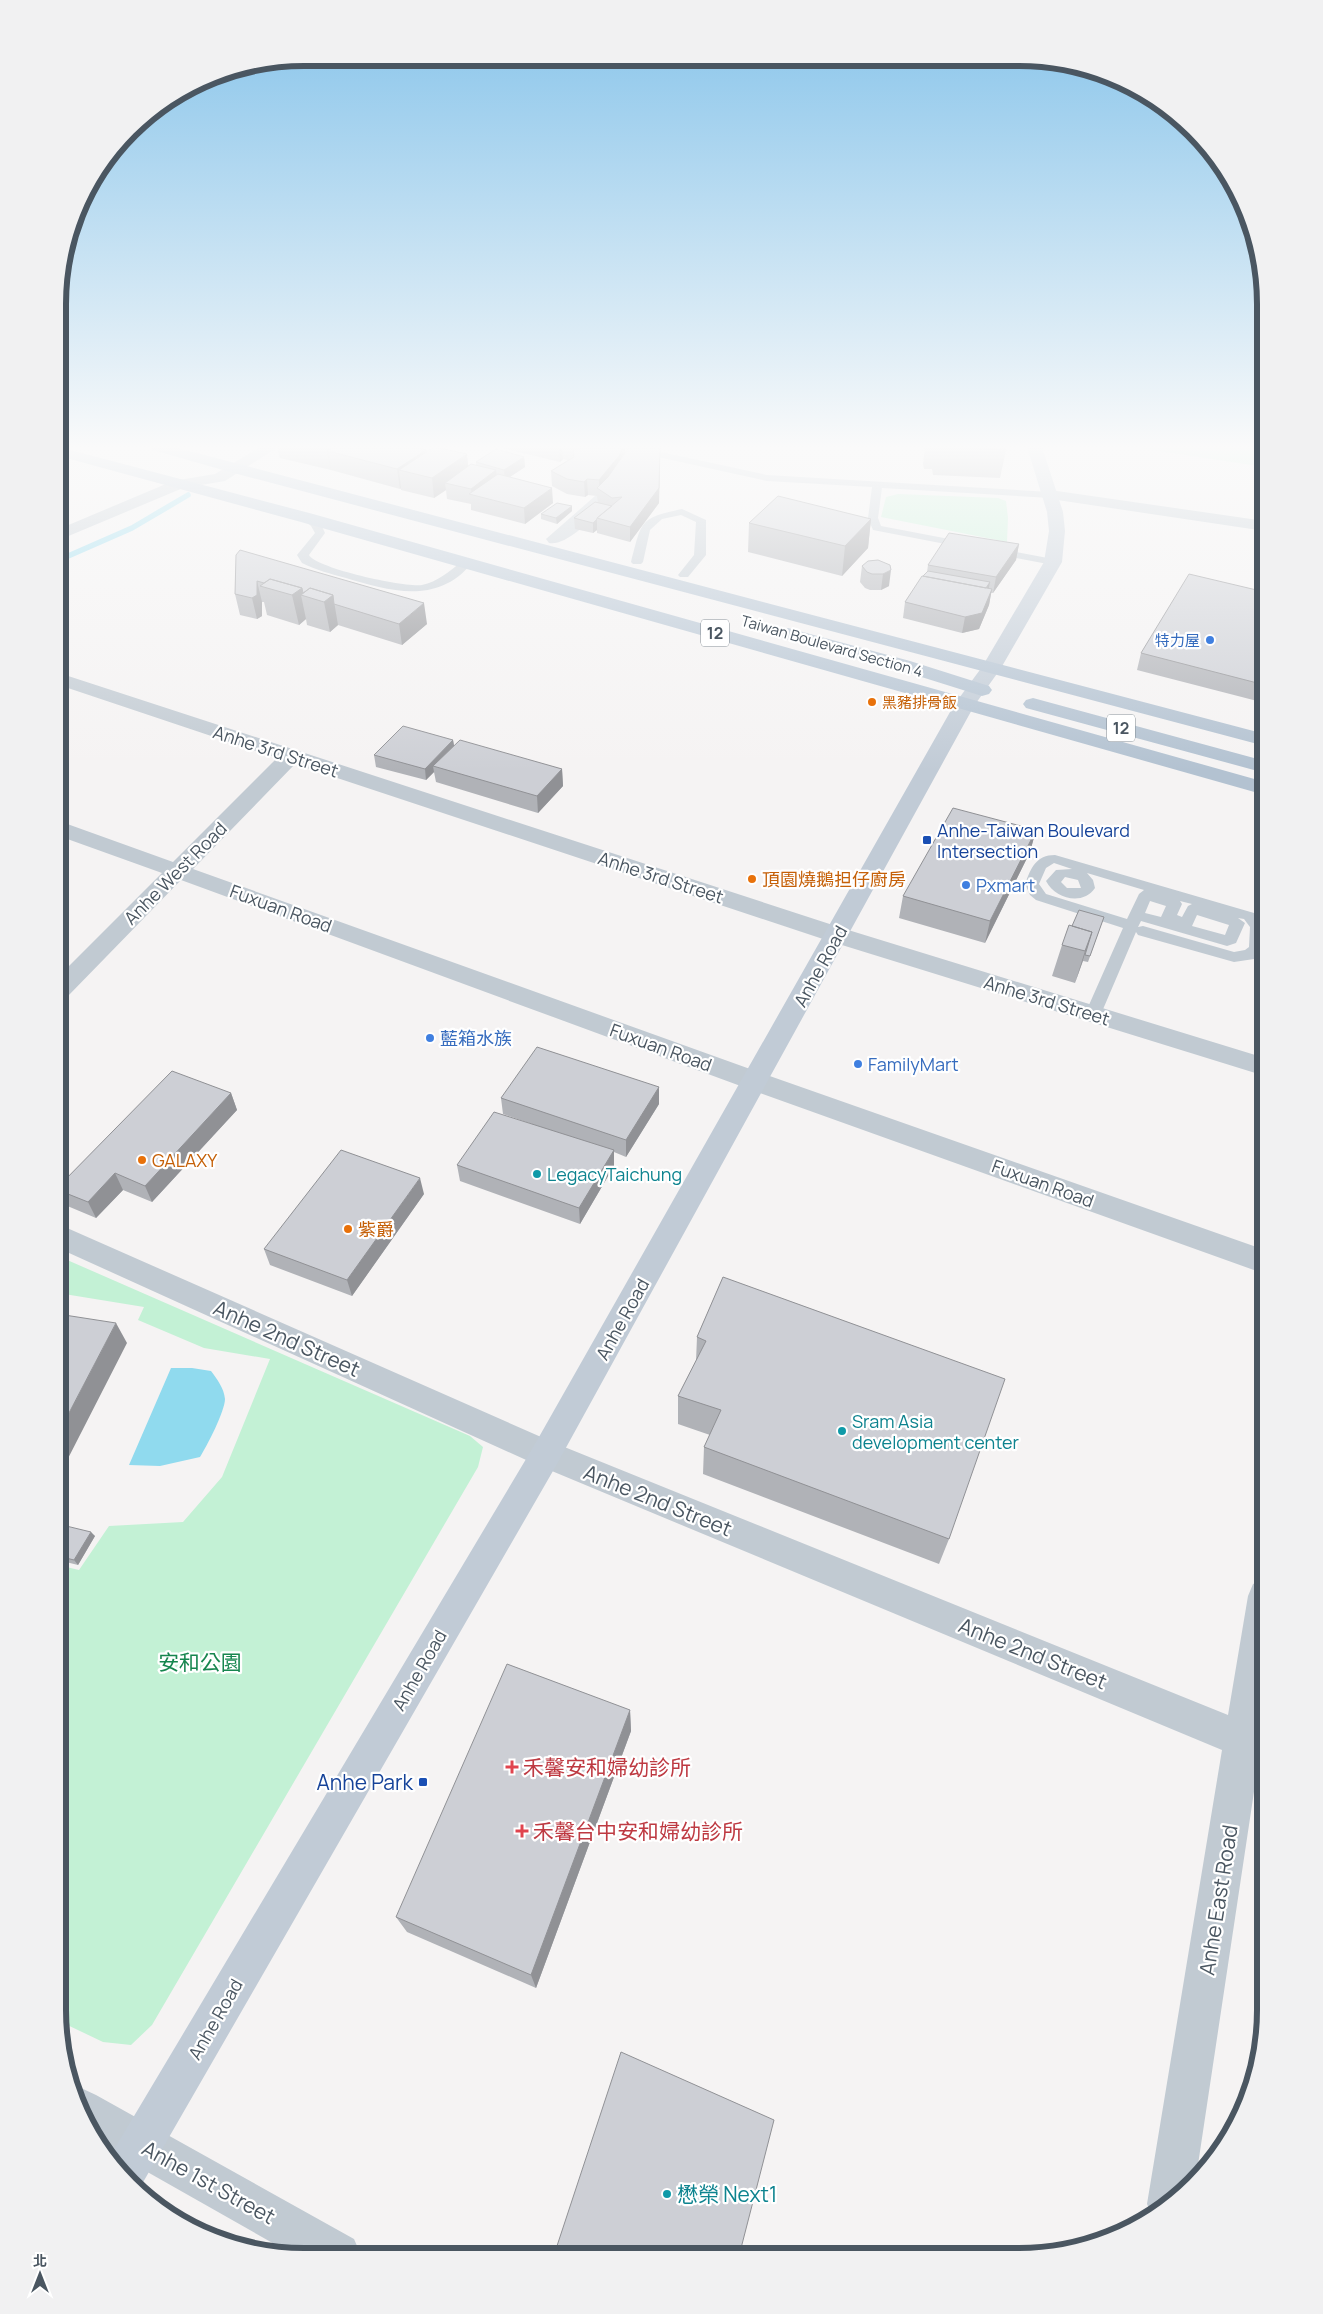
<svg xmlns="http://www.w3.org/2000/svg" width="1323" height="2314" font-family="Manrope,'Noto Sans TC',sans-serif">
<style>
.green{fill:#c3f1d5}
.water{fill:#90daee}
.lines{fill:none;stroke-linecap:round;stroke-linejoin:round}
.stream{stroke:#90daee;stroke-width:5.5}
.service{fill:#c1cad2;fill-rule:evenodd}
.minor{fill:#c1cad2;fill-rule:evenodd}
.secondary{fill:#c1cbd6;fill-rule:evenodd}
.primary{fill:#b3c2d1;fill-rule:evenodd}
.wall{fill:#b0b2b7}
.shaded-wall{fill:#909195}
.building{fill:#cdcfd5;stroke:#909195}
.shop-dot{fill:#3f7fe0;stroke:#fff;stroke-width:2}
.food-dot{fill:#e8710a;stroke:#fff;stroke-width:2}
.transit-dot{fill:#1a4fb4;stroke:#fff;stroke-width:2}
.culture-dot{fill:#0f9aa8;stroke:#fff;stroke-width:2}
.health-dot{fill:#e0444e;stroke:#fff;stroke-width:2}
.labels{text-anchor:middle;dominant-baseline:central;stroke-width:4.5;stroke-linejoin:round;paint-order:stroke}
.far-shop-label{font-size:15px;fill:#366cbe;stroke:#fff;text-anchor:end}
.far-street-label{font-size:15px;fill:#4a5661;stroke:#fff}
.far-food-label{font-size:15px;fill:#c56008;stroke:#fff;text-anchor:start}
.shield{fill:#fff;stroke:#808990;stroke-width:1}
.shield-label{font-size:16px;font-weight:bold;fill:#4a5661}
.street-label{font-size:18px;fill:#4a5661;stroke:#fff}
.transit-label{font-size:18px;fill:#164399;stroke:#fff;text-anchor:start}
.food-label{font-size:18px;fill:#c56008;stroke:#fff;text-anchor:start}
.shop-label{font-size:18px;fill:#366cbe;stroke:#fff;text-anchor:start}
.culture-label{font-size:18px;fill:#0d838f;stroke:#fff;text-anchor:start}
.near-street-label{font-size:21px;fill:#4a5661;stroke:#fff}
.near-park-label{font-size:21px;fill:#17864f;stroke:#fff}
.near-health-label{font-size:21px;fill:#be3a42;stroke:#fff;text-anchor:start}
.near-transit-label{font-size:21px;fill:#164399;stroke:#fff;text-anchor:end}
.near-culture-label{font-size:21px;fill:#0d838f;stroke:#fff;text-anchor:start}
.rim{fill:none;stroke:#4a5661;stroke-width:6}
</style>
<rect width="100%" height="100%" fill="#f5f3f3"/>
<!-- green -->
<path class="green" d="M 1132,447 L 1265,447 L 1265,467 Z
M 898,494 L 998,498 L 1006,501 L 1008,518 L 1007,542 L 881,517 L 886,497 Z
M 58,1256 L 470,1436 L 483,1447 L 478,1467 L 152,2025 L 131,2045 L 103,2042 L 59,2021 L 58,2010 L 58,1565 L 79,1570 L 109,1526 L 183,1522 L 222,1477 L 270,1359 L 204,1348 L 138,1320 L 144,1307 L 58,1293 Z"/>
<!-- water -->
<path class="water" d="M 171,1368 L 192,1368 L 211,1371 C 217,1379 224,1388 225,1399 C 225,1411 207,1446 200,1457 L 160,1466 L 129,1465 Z"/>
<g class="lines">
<!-- stream -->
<path class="stream" d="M 59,560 L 132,528 L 188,495"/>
<!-- service -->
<path class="service" d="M 621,447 L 638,447 L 767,475 L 1050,492 L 1055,495 L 1050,498 L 882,488 L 878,518 L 881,526 L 970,543 L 970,547 L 966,548 L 873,530 L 868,518 L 872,487 L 767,481 L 626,450 Z
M 682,509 L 706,520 L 706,555 L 688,577 L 680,577 L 678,575 L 694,555 L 696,522 L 681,515 L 662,519 L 650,530 L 643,562 L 641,564 L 633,564 L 631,562 C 642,521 639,518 682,509 Z
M 307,515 L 320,522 L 325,533 L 309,555 C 315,568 406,588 422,585 C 437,582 450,571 461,562 L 465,561 L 471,564 C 437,605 389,591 346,578 C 331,574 316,570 302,563 L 297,555 L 315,533 L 311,526 L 302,518 Z
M 994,548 L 1053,559 L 1059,562 L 1053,565 L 990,553 L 990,549 Z
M 1055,855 L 1254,913 L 1265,926 L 1261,953 L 1254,959 L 1234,962 L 1138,935 L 1136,932 L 1101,1014 L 1099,1018 L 1087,1018 L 1085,1014 L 1123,928 L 1036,900 L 1030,895 L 1025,884 C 1031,868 1036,855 1055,855 ZM 1054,863 L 1072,869 L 1056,870 L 1046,881 C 1055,899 1083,906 1095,888 L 1093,880 L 1087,873 L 1144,890 L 1139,894 L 1127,919 L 1046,894 L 1039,884 L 1046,868 ZM 1065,877 L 1078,880 L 1081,888 L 1067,888 L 1061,882 ZM 1150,901 L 1166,906 L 1161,917 L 1145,913 ZM 1180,901 L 1192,904 L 1188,906 L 1182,917 L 1177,915 L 1182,904 ZM 1197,915 L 1229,925 L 1225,935 L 1192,926 ZM 1238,918 L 1244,919 L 1250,927 L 1249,947 L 1245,950 L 1234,952 L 1143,926 L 1138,927 L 1141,921 L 1227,946 L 1236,943 L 1245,923 Z"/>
<!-- minor -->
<path class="minor" d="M 260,447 L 278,447 L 225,481 L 183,488 L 59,540 L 59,529 L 173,481 L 215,474 Z
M 1050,490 L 1265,521 L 1265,531 L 1044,498 L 1042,495 L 1044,492 Z
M 601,494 L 609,499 C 599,513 567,547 549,543 L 546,539 L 595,496 Z
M 59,673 L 845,929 L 1265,1058 L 1265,1076 L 829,941 L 295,764 L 193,869 L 764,1074 L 1265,1250 L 1265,1274 L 746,1088 L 181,880 L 68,996 L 59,998 L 59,976 L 162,873 L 59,836 L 59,821 L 173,862 L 277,758 L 59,685 Z
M 58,1224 L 557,1444 L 1228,1715 L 1248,1596 L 1253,1584 L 1265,1579 L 1265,1714 L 1263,1729 L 1265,1730 L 1265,1768 L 1258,1765 L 1196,2178 L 1169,2206 L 1152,2215 L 1147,2204 L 1222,1750 L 535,1464 L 58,1248 Z
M 81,2088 L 96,2095 L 354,2239 L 361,2255 L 292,2254 L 98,2144 L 72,2092 Z"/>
<!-- secondary -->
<path class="secondary" d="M 1027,447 L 1042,447 L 1063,512 L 1065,531 L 1062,562 L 1001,668 L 974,706 L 557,1464 L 138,2191 L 109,2158 L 535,1444 L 954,705 L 982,667 L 1044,562 L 1049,531 L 1047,512 Z"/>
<!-- primary -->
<path class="primary" d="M 59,447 L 313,514 L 1265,782 L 1265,795 L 301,522 L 59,456 Z
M 150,447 L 174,447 L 1265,734 L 1265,746 L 230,472 L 153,450 Z
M 788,628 L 910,661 L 989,686 L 992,690 L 989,694 L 982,696 L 896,669 L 781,638 L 779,634 L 781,630 Z
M 1033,698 L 1265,761 L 1265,773 L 1026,708 L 1023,704 L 1026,700 Z"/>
</g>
<!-- wall -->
<path class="wall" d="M 277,447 L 413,447 L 468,466 L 476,465 L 476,462 L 524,457 L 525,467 L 510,477 L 553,503 L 525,524 L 471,510 L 471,504 L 447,499 L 446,490 L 434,498 L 401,490 L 401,488 L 400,489 L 331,470 L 280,458 Z
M 497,447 L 585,447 L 585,448 L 625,452 L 660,459 L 659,503 L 630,542 L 597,533 L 597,530 L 593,533 L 575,529 L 574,518 L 598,503 L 597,496 L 588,495 L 585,497 L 567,494 L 552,486 L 551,471 L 568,460 L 563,459 L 560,462 Z
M 925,447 L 1005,447 L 1006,450 L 1000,478 L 933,475 L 932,469 L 924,469 L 923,464 Z
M 572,506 L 572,511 L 557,524 L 541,519 L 541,514 Z
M 871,519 L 868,548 L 842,576 L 748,552 L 749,523 Z
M 1019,544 L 1016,560 L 993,593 L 991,593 L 989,605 L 979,629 L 962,633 L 903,618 L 905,602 L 923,576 L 927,572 L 928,565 Z
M 236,555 L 427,624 L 402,645 L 338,625 L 330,632 L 307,625 L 306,619 L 299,625 L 267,615 L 264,602 L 262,602 L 262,616 L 257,619 L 240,615 L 235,594 Z
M 878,560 L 889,586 L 881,590 L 870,590 L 865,588 L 860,582 L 862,566 Z
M 1265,592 L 1265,703 L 1137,670 L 1141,653 Z
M 453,740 L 454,746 L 562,769 L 563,786 L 538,813 L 436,782 L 434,772 L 426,780 L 376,767 L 374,755 Z
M 1036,830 L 1030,852 L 985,943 L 899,918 L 903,896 Z
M 1104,917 L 1088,962 L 1083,961 L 1075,983 L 1052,976 L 1062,945 L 1072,926 Z
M 659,1087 L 659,1104 L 626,1157 L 614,1152 L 614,1166 L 580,1224 L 460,1181 L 457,1165 L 532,1124 L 503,1114 L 501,1098 Z
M 231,1093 L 237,1110 L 152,1202 L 123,1190 L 96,1218 L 65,1205 L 58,1192 L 58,1187 Z
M 424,1194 L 352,1296 L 270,1265 L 264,1249 Z
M 723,1277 L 949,1539 L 939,1564 L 703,1474 L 704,1447 L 710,1435 L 678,1424 L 678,1396 L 696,1361 L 697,1337 Z
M 58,1524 L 95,1536 L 78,1565 L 58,1560 Z
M 630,1710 L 631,1731 L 536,1988 L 407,1932 L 396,1917 Z"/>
<!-- shaded-wall -->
<path class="shaded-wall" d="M 326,447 L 368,447 L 328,451 L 331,470 Z
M 559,447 L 562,447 L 563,459 L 560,462 Z
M 573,447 L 585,447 L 585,453 L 574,461 Z
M 623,447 L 625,447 L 625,456 L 599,490 L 599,480 Z
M 660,447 L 659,503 L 630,542 L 630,527 Z
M 426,450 L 429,470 L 399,470 L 401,488 L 400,489 L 397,469 Z
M 467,454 L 469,474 L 445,483 L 446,490 L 434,498 L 432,478 Z
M 524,457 L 525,467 L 505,480 L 504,470 Z
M 59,466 L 61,466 L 64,476 L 59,478 Z
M 496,470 L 498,485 L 472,495 L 471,489 Z
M 587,479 L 588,495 L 585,497 L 584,482 Z
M 552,488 L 553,503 L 525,524 L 524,508 Z
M 572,506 L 572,511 L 557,524 L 556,518 Z
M 597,519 L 597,530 L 593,533 L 593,523 Z
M 871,519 L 868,548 L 842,576 L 845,546 Z
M 1019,544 L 1016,560 L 993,593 L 996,577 Z
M 891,570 L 889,586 L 881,590 L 883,574 Z
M 257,581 L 262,602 L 262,616 L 257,619 L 252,598 Z
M 990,582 L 988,593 L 985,589 Z
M 302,588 L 304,596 L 301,595 L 306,619 L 299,625 L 292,595 Z
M 992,589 L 989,605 L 979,629 L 962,633 L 965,617 Z
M 333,595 L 338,625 L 330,632 L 324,602 Z
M 424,603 L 427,624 L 402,645 L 399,624 Z
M 453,740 L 455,751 L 433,766 L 434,772 L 426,780 L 425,769 Z
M 562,769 L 563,786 L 538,813 L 537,796 Z
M 1036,830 L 1030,852 L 985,943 L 990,921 Z
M 1092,932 L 1082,963 L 1075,983 L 1085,951 Z
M 659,1087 L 659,1104 L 626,1157 L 626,1140 Z
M 231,1093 L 237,1110 L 152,1202 L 145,1186 Z
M 614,1150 L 614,1166 L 580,1224 L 579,1208 Z
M 115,1173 L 123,1190 L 96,1218 L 88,1202 Z
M 420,1178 L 424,1194 L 352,1296 L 347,1280 Z
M 116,1323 L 127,1343 L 58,1478 L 58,1434 Z
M 91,1532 L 95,1536 L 78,1565 L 74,1560 Z
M 630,1710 L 631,1731 L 536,1988 L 531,1975 Z"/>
<!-- building -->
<path class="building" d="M 334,447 L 413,447 L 426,450 L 397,469 L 328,451 Z
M 434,447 L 467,454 L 432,478 L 399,470 Z
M 613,447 L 623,447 L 619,456 L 599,480 L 587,479 L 584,482 L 567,479 L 551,471 L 574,457 L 573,449 Z
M 629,447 L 660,447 L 659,488 L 630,527 L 597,518 L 622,497 L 612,498 L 597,488 L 608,477 Z
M 937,447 L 1005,447 L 1006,450 L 938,447 Z
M 496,449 L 524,457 L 504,470 L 476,462 Z
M 471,464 L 496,470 L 471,489 L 445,483 Z
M 498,474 L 552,488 L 524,508 L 469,494 Z
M 778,496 L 871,519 L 845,546 L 749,523 Z
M 595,502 L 612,506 L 597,518 L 597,519 L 593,523 L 574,518 Z
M 557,503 L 572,506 L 556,518 L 541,514 Z
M 949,533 L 1019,544 L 996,577 L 928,565 Z
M 240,550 L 424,603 L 399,624 L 334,604 L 333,595 L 310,588 L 303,593 L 302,588 L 270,579 L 264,583 L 257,581 L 257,595 L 252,598 L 235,594 L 236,555 Z
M 878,560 L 890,565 L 891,570 L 883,574 L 872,574 L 867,572 L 862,566 L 868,561 Z
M 928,571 L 990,582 L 986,588 L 923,576 Z
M 1189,574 L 1265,592 L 1265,685 L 1141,653 Z
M 922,576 L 992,589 L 982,613 L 965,617 L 905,602 Z
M 270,579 L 302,588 L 292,595 L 260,586 Z
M 310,588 L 333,595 L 324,602 L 301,595 Z
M 403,726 L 453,740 L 425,769 L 374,755 Z
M 460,740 L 562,769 L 537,796 L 433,766 Z
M 953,808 L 1036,830 L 990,921 L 903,896 Z
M 1079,910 L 1104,917 L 1090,956 L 1085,955 L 1092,932 L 1072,926 Z
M 1069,925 L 1092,932 L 1085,951 L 1062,945 Z
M 537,1047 L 659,1087 L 626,1140 L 501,1098 Z
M 172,1071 L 231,1093 L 145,1186 L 115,1173 L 88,1202 L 58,1190 L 58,1187 Z
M 494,1112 L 614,1150 L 579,1208 L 457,1165 Z
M 341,1150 L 420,1178 L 347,1280 L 264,1249 Z
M 723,1277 L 1005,1379 L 949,1539 L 704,1447 L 721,1410 L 678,1396 L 706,1341 L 697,1337 Z
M 58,1314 L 116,1323 L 58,1434 Z
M 58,1524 L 91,1532 L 74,1560 L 58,1556 Z
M 507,1664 L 630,1710 L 531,1975 L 396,1917 Z
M 621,2052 L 774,2120 L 739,2256 L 554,2255 Z"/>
<!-- sky -->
<linearGradient id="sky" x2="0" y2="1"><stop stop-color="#85c3ea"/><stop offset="0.58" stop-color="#fafafa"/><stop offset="1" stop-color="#fafafa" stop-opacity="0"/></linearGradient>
<rect width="1323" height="771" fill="url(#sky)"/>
<!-- markers -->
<g class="shop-dot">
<circle cx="1210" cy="640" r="5"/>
<circle cx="966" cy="885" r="5"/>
<circle cx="430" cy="1038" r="5"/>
<circle cx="858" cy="1064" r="5"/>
</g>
<g class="food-dot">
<circle cx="872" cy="702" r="5"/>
<circle cx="752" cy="879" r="5"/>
<circle cx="142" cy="1160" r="5"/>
<circle cx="348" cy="1229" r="5"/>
</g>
<g class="transit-dot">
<rect x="922" y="835" width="10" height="10" rx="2.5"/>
<rect x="418" y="1777" width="10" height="10" rx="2.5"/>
</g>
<g class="culture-dot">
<circle cx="537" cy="1174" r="5"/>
<circle cx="842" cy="1431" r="5"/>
<circle cx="667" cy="2194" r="5"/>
</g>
<g class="health-dot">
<path d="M509.5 1759.5h5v5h5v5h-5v5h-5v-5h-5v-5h5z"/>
<path d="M519.5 1823.5h5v5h5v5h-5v5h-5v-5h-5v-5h5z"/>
</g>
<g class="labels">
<!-- far-shop labels -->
<g class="far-shop-label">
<text x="1200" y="640">特力屋</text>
</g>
<!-- far-street labels -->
<g class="far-street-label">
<text transform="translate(832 646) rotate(16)">Taiwan Boulevard Section 4</text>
</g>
<!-- far-food labels -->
<g class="far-food-label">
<text x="882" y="702">黑豬排骨飯</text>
</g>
<!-- shield labels -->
<g class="shield">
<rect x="701" y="619.5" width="28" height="27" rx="4"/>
<rect x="1107" y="714.5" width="28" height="27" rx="4"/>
</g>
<g class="shield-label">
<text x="715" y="633">12</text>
<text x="1121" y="728">12</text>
</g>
<!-- street labels -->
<g class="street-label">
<text transform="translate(276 751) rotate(18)">Anhe 3rd Street</text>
<text transform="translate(175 873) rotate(-45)">Anhe West Road</text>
<text transform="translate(661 877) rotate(18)">Anhe 3rd Street</text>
<text transform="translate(281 908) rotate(20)">Fuxuan Road</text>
<text transform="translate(820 966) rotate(-61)">Anhe Road</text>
<text transform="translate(1047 1000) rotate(17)">Anhe 3rd Street</text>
<text transform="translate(661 1047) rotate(20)">Fuxuan Road</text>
<text transform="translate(1043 1183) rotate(20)">Fuxuan Road</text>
<text transform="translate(622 1319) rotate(-61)">Anhe Road</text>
<text transform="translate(419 1670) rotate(-60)">Anhe Road</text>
<text transform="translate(215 2019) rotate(-60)">Anhe Road</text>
</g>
<!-- transit labels -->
<g class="transit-label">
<text x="937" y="830">Anhe-Taiwan Boulevard<tspan x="937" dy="21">Intersection</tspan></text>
</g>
<!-- food labels -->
<g class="food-label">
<text x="762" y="879">頂園燒鵝担仔廚房</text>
<text x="152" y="1160">GALAXY</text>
<text x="358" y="1229">紫爵</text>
</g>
<!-- shop labels -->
<g class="shop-label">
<text x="976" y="885">Pxmart</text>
<text x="440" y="1038">藍箱水族</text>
<text x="868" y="1064">FamilyMart</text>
</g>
<!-- culture labels -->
<g class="culture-label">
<text x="547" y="1174">LegacyTaichung</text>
<text x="852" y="1421">Sram Asia<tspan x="852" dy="21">development center</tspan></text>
</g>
<!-- near-street labels -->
<g class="near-street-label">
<text transform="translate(287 1338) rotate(24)">Anhe 2nd Street</text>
<text transform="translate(658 1500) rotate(22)">Anhe 2nd Street</text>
<text transform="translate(1033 1653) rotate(22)">Anhe 2nd Street</text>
<text transform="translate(1218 1900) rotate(-81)">Anhe East Road</text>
<text transform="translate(209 2182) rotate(29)">Anhe 1st Street</text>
</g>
<!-- near-park labels -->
<g class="near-park-label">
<text x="200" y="1662">安和公園</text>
</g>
<!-- near-health labels -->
<g class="near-health-label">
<text x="523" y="1767">禾馨安和婦幼診所</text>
<text x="533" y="1831">禾馨台中安和婦幼診所</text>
</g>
<!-- near-transit labels -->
<g class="near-transit-label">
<text x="413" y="1782">Anhe Park</text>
</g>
<!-- near-culture labels -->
<g class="near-culture-label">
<text x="677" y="2194">懋榮 Next1</text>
</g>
</g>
<!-- crop -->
<path d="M0 0H1323V2314H0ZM304 66H1019A238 238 0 0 1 1257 304V2010A238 238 0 0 1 1019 2248H304A238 238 0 0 1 66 2010V304A238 238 0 0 1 304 66Z" fill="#f1f1f2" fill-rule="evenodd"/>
<path class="rim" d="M304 66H1019A238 238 0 0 1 1257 304V2010A238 238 0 0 1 1019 2248H304A238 238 0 0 1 66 2010V304A238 238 0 0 1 304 66Z"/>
<!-- north arrow -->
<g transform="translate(40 2274)" stroke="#ffffff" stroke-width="4" paint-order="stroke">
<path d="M0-4L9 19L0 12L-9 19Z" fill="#4a5661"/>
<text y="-8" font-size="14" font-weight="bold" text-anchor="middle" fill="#4a5661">北</text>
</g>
</svg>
